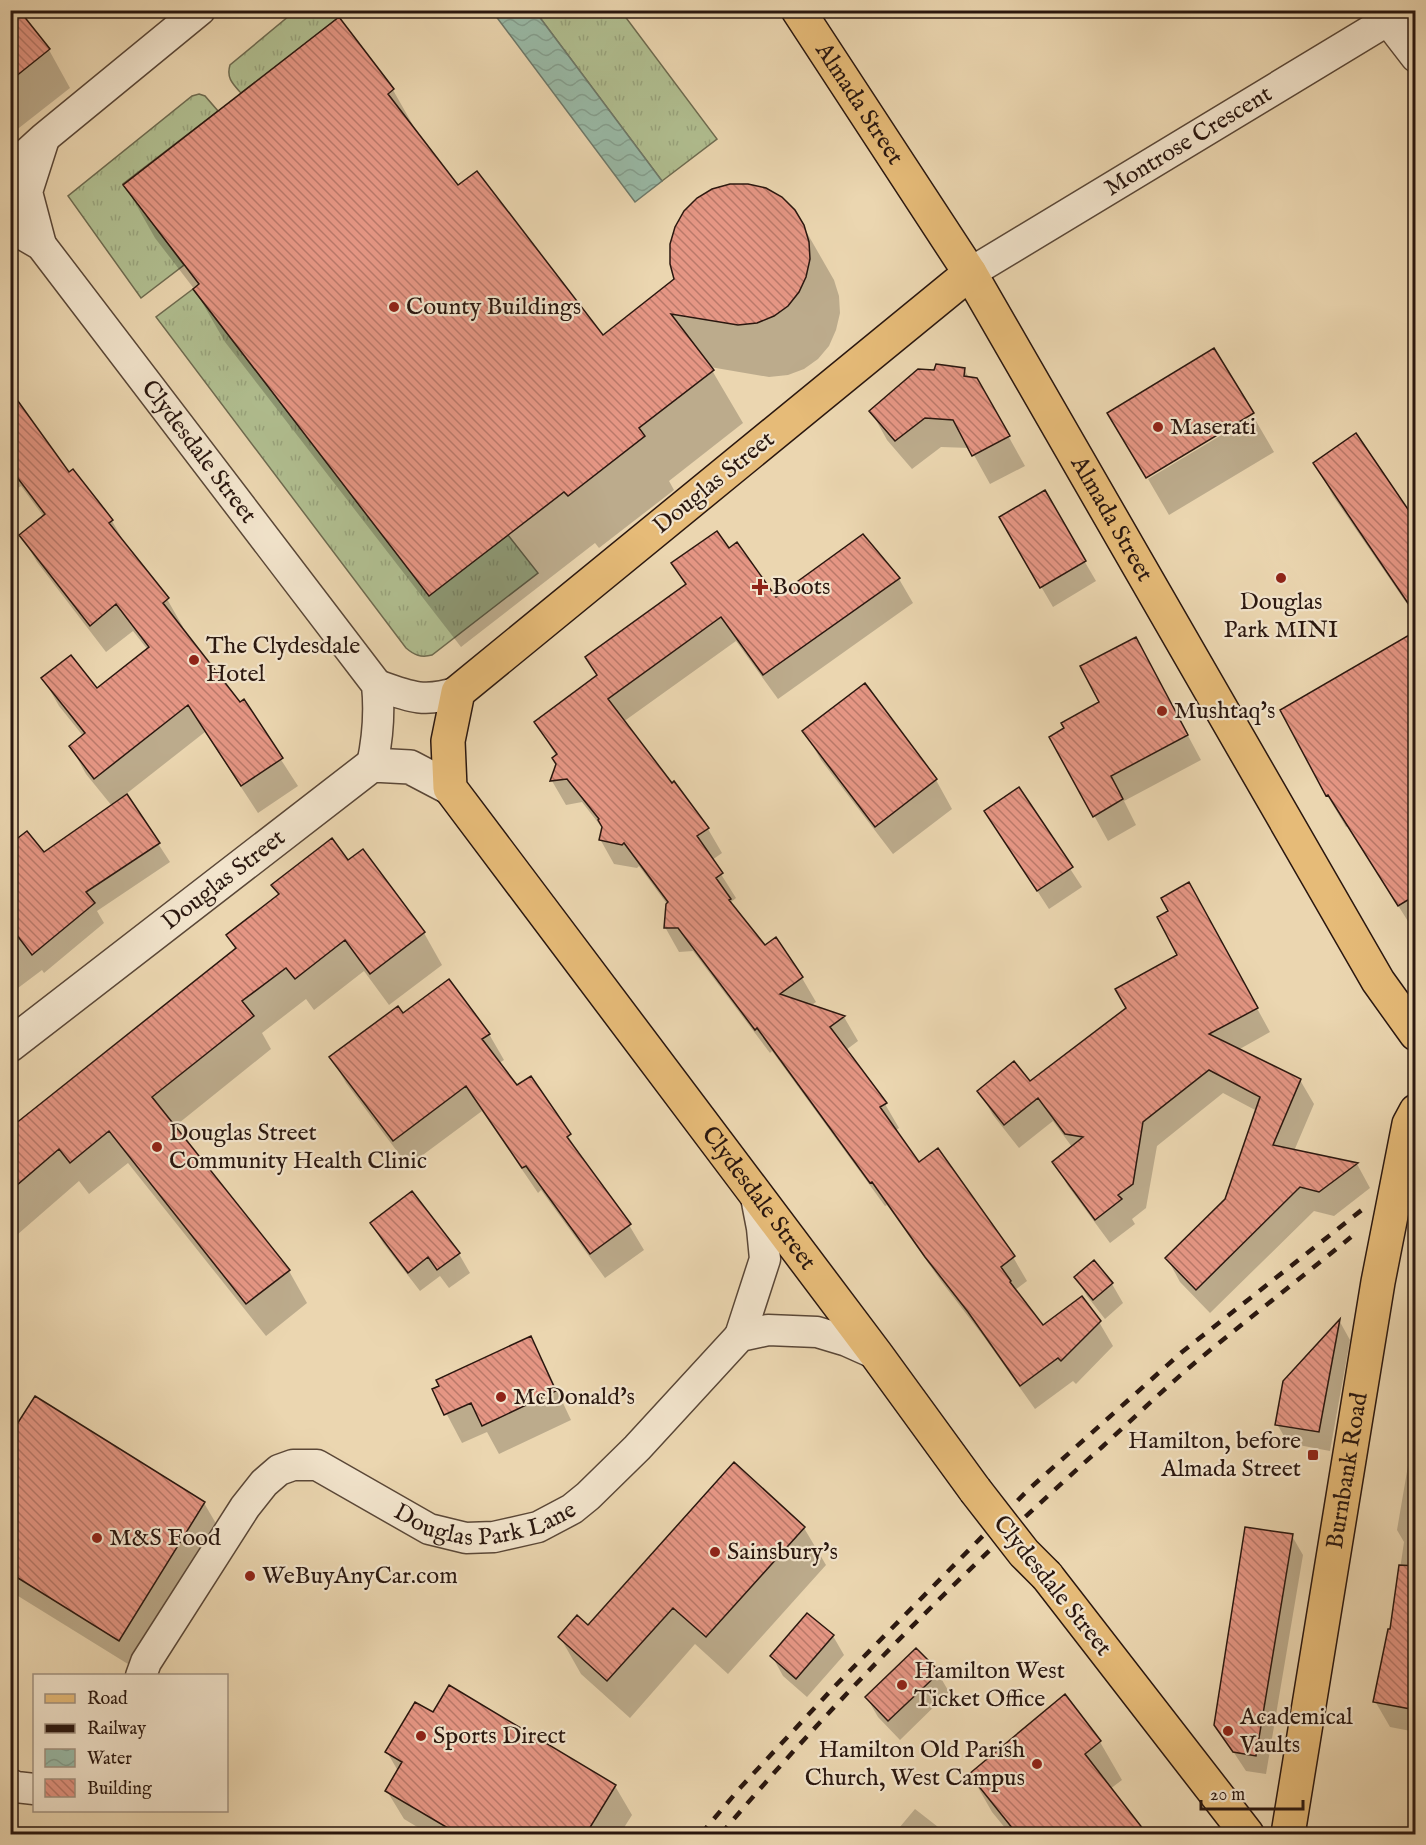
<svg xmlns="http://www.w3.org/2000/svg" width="1426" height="1845" font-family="'IM FELL English',serif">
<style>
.grass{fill:url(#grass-tufts);stroke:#6e6b50;stroke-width:1.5}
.water{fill:url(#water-waves);stroke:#6d796a;stroke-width:1.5}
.shadow{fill:#0003}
.building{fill:url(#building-back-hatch);stroke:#2a170f;stroke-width:1.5}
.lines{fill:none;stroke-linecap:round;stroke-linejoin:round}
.minor-casing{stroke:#5a4737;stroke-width:33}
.tertiary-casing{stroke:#5a4737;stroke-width:36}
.primary-casing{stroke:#2a170f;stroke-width:36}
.minor{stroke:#f2e4cc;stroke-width:30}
.tertiary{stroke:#f2e4cc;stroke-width:33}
.primary{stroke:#e6bb78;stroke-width:33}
.rail{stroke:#2a170f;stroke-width:4.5;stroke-dasharray:10 10;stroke-linecap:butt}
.primary-bridge-casing{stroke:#2a170f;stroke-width:36;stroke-linecap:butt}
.primary-bridge{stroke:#e6bb78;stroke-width:33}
.poi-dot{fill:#8f2418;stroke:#f2e4cc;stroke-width:2}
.labels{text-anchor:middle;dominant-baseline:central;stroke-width:4.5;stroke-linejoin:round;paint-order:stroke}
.street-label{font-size:24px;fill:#2a170f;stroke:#f2e4cc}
.poi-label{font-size:24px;fill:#2a170f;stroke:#f2e4cc;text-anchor:start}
</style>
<defs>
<pattern id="grass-tufts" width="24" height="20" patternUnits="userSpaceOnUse" patternTransform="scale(1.5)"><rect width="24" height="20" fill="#b1bf91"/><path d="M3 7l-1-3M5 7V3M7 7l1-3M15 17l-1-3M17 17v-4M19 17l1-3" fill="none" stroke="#98a37c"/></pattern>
<pattern id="water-waves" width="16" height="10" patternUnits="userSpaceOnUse" patternTransform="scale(1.5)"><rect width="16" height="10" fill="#99baa7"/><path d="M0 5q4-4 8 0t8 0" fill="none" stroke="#849f8f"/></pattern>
<pattern id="building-back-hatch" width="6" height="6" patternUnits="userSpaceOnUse" patternTransform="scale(1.5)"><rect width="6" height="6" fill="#e59684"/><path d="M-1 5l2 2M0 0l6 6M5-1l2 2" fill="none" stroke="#ba796a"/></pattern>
</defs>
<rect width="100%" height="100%" fill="#ebd6b0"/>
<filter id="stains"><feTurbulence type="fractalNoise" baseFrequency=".00333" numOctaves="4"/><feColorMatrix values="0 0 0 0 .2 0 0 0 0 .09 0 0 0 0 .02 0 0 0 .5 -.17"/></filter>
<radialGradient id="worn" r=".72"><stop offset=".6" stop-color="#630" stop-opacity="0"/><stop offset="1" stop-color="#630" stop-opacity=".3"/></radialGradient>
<!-- grass -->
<path class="grass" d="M 295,11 L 333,11 L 339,17 L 241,93 C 233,84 226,78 230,65 Z
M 535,11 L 621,11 L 717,139 L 662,181 Z
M 199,94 L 205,96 L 218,111 L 123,184 L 184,265 L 141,298 L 68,196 L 192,96 Z
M 193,289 L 429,595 L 508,535 L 538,573 L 432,655 C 421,658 414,655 406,648 L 156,317 Z"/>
<!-- water -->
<path class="water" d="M 492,11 L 535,11 L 662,181 L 635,202 Z"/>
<!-- shadow -->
<path class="shadow" d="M 10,10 L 17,10 L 49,50 L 70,88 L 10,135 Z
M 393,90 L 422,141 L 458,188 L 602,337 L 803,226 L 834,280 L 839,296 L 840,313 L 836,330 L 829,346 L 818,359 L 804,369 L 788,375 L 769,377 L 710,367 L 743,423 L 669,481 L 674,490 L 599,548 L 595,543 L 461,647 L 225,342 L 195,290 L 155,238 L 125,185 Z
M 964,369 L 969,378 L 977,380 L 1025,466 L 990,484 L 970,448 L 941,447 L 912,469 L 887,440 L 871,411 L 935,372 Z
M 10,391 L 69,474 L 72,471 L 112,521 L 128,549 L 167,599 L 183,627 L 181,628 L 239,704 L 243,701 L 298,786 L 258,813 L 205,732 L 126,794 L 170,862 L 97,911 L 104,923 L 44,973 L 42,970 L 10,994 L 10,846 L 43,854 L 112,806 L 86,774 L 71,747 L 84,737 L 59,706 L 43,678 L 96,691 L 148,650 L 133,631 L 106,652 L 37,562 L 21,535 L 44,517 L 21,486 L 10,493 Z
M 1253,416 L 1274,452 L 1169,515 L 1148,479 Z
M 1315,463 L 1416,524 L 1416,617 L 1333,496 Z
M 1044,492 L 1096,581 L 1053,607 L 1001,518 Z
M 728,550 L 775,599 L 899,579 L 913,603 L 778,699 L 736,641 L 623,722 L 671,785 L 674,783 L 708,829 L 722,853 L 712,860 L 736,898 L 731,902 L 736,910 L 764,947 L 802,978 L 816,1002 L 810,1006 L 844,1017 L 858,1041 L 846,1050 L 885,1104 L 899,1128 L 895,1131 L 919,1164 L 1013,1257 L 1027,1281 L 1015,1290 L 1042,1327 L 1099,1322 L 1113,1346 L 1076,1384 L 1073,1381 L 1035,1409 L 984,1337 L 941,1281 L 887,1205 L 885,1206 L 772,1051 L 770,1053 L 693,951 L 679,952 L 665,927 L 667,904 L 639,866 L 637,868 L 614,864 L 600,839 L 603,829 L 582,802 L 566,805 L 552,781 L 557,764 L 556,756 L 536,723 L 597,676 L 587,658 L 686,586 L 673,564 Z
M 1416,633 L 1416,934 L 1348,826 L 1346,827 L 1327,795 Z
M 1149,663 L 1201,760 L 1124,801 L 1136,825 L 1108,841 L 1051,737 L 1101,703 Z
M 804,731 L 936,780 L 952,809 L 893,854 L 821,760 Z
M 1018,789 L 1082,887 L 1049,909 L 986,812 Z
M 363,851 L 424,933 L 442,965 L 389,1005 L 364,971 L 314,1010 L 306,999 L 262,1033 L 271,1049 L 174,1127 L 289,1271 L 307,1303 L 266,1336 L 128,1163 L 89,1194 L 79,1181 L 10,1241 L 10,1130 L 236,950 L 228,935 L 279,896 L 273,885 L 348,862 Z
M 1202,908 L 1270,1032 L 1238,1050 L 1300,1080 L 1314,1104 L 1294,1151 L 1357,1164 L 1370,1188 L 1334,1216 L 1314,1211 L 1210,1313 L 1180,1282 L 1167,1258 L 1226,1200 L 1257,1111 L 1223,1093 L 1157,1146 L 1146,1208 L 1132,1219 L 1135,1224 L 1110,1243 L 1068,1186 L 1054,1162 L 1072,1147 L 1053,1121 L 1019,1148 L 993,1115 L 979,1091 L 1030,1083 L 1128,1008 L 1179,955 Z
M 403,1015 L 489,1034 L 504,1060 L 499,1063 L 517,1087 L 531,1078 L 584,1161 L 629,1225 L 644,1250 L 605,1278 L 541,1190 L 538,1193 L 482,1111 L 408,1166 L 346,1083 L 331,1057 Z
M 372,1224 L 459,1254 L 470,1273 L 449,1288 L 440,1276 L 420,1291 L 383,1243 Z
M 1093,1262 L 1112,1284 L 1123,1303 L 1105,1319 L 1087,1296 L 1076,1277 Z
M 1340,1322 L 1350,1340 L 1330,1451 L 1288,1443 L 1277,1424 L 1284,1382 Z
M 530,1338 L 546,1367 L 571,1420 L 499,1454 L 487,1432 L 462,1443 L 434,1390 Z
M 1416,1419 L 1416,1732 L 1390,1727 L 1375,1701 L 1391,1631 L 1404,1542 L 1397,1530 Z
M 10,1438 L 204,1503 L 221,1532 L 136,1669 L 10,1591 Z
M 804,1528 L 826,1565 L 728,1674 L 695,1644 L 630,1718 L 581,1674 L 560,1637 L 588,1627 Z
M 1292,1536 L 1303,1555 L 1266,1774 L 1246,1771 L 1215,1724 Z
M 833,1636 L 844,1655 L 807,1697 L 783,1676 L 772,1656 Z
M 938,1673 L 949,1692 L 900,1740 L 878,1717 L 867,1698 Z
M 1064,1696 L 1100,1742 L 1122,1780 L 1110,1789 L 1145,1834 L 1010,1834 L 992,1812 L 971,1775 Z
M 433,1714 L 615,1786 L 632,1815 L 620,1834 L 429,1834 L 404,1819 L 387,1791 L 398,1771 L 387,1752 Z
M 915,1809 L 947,1834 L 894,1834 Z"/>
<!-- building -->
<path class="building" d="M 10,10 L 19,10 L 50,49 L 10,81 Z
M 339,17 L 394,89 L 388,94 L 458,185 L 477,171 L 603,335 L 674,279 L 670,264 L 670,244 L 675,227 L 684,211 L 697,198 L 712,189 L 730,184 L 748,184 L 766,188 L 782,197 L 795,210 L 804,225 L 809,242 L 810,259 L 806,277 L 799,292 L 788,306 L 774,316 L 757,323 L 738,325 L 671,314 L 714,370 L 639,428 L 645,436 L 568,496 L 564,492 L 429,596 L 193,289 L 199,284 L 123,185 Z
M 1214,348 L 1254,413 L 1146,478 L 1107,413 Z
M 936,364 L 965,368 L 964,376 L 977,378 L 1010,436 L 972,456 L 953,420 L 925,418 L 895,441 L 869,411 L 918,369 L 934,370 Z
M 10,390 L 69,472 L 73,469 L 113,520 L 109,523 L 169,598 L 163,603 L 240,702 L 244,699 L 283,758 L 241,786 L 188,705 L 94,779 L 69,746 L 85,733 L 41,678 L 71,655 L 97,688 L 149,647 L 116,604 L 90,626 L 19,535 L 45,514 L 10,468 Z
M 1356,433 L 1416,521 L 1416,615 L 1313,463 Z
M 1045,490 L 1086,561 L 1040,588 L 999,517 Z
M 717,531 L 729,548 L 737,542 L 776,597 L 863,534 L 900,578 L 763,675 L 721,617 L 608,699 L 672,783 L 674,781 L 709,828 L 697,836 L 723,873 L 716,878 L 731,899 L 729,900 L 765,945 L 776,937 L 803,977 L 780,994 L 845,1016 L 830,1027 L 887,1103 L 880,1107 L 919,1162 L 938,1148 L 1015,1256 L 1001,1267 L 1011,1281 L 1010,1282 L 1043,1325 L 1082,1296 L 1101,1321 L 1061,1361 L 1058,1358 L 1020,1386 L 968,1312 L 925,1257 L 872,1182 L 870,1183 L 757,1028 L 755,1030 L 678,928 L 664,928 L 666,904 L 668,902 L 624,843 L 622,845 L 599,840 L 602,827 L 598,820 L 599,819 L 567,779 L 550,781 L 556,764 L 552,758 L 557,754 L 534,722 L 597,675 L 585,657 L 686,584 L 671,563 Z
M 1416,631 L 1416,895 L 1398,906 L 1328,795 L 1326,796 L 1280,710 Z
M 1136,637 L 1188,735 L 1111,776 L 1123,799 L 1093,817 L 1049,737 L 1064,728 L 1061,723 L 1099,702 L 1080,666 Z
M 865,683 L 937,779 L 875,827 L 802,731 Z
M 1019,787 L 1073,867 L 1037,891 L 984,811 Z
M 127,794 L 160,843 L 86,892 L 95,903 L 32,955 L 10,926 L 10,844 L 27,831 L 44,852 Z
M 332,838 L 348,860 L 363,849 L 425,932 L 370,974 L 345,940 L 295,979 L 286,968 L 242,1001 L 254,1016 L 152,1097 L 290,1270 L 246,1304 L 109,1131 L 70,1163 L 59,1149 L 10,1191 L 10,1128 L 236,948 L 226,935 L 279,894 L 271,885 Z
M 1189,882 L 1258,1008 L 1209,1034 L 1301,1079 L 1273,1145 L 1358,1163 L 1319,1192 L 1300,1187 L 1196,1290 L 1165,1258 L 1225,1199 L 1260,1097 L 1209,1070 L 1143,1122 L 1133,1184 L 1118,1195 L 1122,1199 L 1095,1220 L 1052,1162 L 1083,1137 L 1065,1134 L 1038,1098 L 1004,1125 L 977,1091 L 1014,1061 L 1030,1081 L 1126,1008 L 1115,989 L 1177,955 L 1157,917 L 1168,911 L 1161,898 Z
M 449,979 L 490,1034 L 482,1039 L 517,1085 L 531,1076 L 571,1134 L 567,1137 L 631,1224 L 590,1254 L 526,1166 L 522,1168 L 466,1086 L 393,1141 L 329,1057 L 398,1006 L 403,1013 Z
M 412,1191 L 460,1253 L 437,1270 L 428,1257 L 408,1273 L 370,1223 Z
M 1094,1260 L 1113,1283 L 1093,1300 L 1074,1277 Z
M 1340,1319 L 1319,1432 L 1275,1425 L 1283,1381 Z
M 531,1336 L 556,1391 L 482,1426 L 471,1403 L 444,1415 L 432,1389 L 439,1386 L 436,1380 Z
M 35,1396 L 205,1502 L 119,1641 L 10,1573 L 10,1435 Z
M 734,1462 L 805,1527 L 706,1637 L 673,1608 L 607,1681 L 558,1637 L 577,1615 L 588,1625 Z
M 1245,1527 L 1293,1534 L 1256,1756 L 1233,1752 L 1214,1725 Z
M 1399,1565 L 1416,1566 L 1416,1710 L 1373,1702 L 1388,1629 L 1390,1629 Z
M 807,1613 L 834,1635 L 796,1679 L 770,1656 Z
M 916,1648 L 940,1672 L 888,1721 L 865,1697 Z
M 449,1685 L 616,1785 L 586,1834 L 458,1834 L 385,1791 L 402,1762 L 385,1752 L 415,1702 L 433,1712 Z
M 1065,1694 L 1101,1741 L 1085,1754 L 1147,1834 L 1017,1834 L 969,1774 Z"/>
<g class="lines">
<defs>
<g id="minor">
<path d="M 1389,22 L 1416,57"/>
<path d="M 10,169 L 44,138 L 200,10"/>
<path id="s1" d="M 10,227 L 41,245 L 377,685 C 380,713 378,737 372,765"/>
<path d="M 41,245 L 27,192 L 43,142"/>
<path id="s2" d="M 970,273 L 1405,10"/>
<path d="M 377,685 C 410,697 424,703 458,692"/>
<path d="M 740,1336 L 765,1259 L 762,1228 L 755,1192"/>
<path id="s3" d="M 141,1676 L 146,1662 L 245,1507 L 264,1483 L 279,1470 L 293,1465 L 317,1465 L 429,1529 L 466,1538 L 494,1537 L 538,1527 L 572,1509 L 588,1496 L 637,1448 L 740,1336 L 768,1330 L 817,1332 L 847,1341 L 876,1354"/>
<path d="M 10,1784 L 16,1787 L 34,1789"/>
</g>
<g id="tertiary">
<path id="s4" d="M 10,1045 L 372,765 L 410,767 L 450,788"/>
</g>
<g id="primary">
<path id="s5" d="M 798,10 L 970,273 L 1378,981 L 1416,1034"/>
<path id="s6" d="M 970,273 L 458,692 L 448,741 L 450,788 L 876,1354 L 975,1490"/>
<path d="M 1047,1576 L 1247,1834"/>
<path id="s7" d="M 1288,1834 L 1378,1282 L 1409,1124 L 1416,1111"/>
</g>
</defs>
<!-- minor casing -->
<use href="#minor" class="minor-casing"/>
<!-- tertiary casing -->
<use href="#tertiary" class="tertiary-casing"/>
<!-- primary casing -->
<use href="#primary" class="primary-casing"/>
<!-- minor -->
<use href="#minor" class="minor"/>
<!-- tertiary -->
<use href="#tertiary" class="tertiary"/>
<!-- primary -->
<use href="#primary" class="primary"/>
<!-- rail -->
<path class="rail" d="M 701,1834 L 740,1788 L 835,1686 L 1029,1489 L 1182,1352 L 1363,1209
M 721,1834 C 838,1696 966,1568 1102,1447 C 1135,1417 1168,1385 1203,1356 C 1252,1316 1302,1277 1351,1237"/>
<defs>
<path id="primary-bridge" d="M 975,1490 L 1024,1553 L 1047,1576"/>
</defs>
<!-- primary-bridge casing -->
<use href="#primary-bridge" class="primary-bridge-casing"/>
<!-- primary-bridge -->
<use href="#primary-bridge" class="primary-bridge"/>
</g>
<!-- markers -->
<g class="poi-dot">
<circle cx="394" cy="307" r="6"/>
<circle cx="1158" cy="427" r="6"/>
<circle cx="1281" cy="578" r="6"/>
<path d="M757 578h6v6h6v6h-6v6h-6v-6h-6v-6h6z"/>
<circle cx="194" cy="660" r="6"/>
<circle cx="1162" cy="711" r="6"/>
<circle cx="157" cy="1147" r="6"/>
<circle cx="501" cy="1397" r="6"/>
<rect x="1307" y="1449" width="12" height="12" rx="3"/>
<circle cx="97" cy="1538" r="6"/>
<circle cx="715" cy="1552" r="6"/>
<circle cx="250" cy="1576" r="6"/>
<circle cx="902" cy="1685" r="6"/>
<circle cx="1228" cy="1731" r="6"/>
<circle cx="421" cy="1736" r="6"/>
<circle cx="1037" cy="1764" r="6"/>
</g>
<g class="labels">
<!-- street labels -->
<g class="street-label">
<text stroke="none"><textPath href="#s5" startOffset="112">Almada Street</textPath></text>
<text stroke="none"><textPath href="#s2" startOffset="255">Montrose Crescent</textPath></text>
<text stroke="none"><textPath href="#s1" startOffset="296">Clydesdale Street</textPath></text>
<text transform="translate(714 483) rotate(-39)">Douglas Street</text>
<text stroke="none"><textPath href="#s5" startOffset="598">Almada Street</textPath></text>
<text stroke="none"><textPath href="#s4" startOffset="270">Douglas Street</textPath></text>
<text stroke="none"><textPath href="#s6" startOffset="1272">Clydesdale Street</textPath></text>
<text stroke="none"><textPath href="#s7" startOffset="368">Burnbank Road</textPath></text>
<text stroke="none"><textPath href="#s3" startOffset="474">Douglas Park Lane</textPath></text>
<text transform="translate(1052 1586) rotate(51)">Clydesdale Street</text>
</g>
<!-- poi labels -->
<g class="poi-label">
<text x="406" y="307">County Buildings</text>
<text x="1170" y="427">Maserati</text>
<text x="772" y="587">Boots</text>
<text x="1281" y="602" text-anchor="middle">Douglas<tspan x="1281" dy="28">Park MINI</tspan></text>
<text x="206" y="646">The Clydesdale<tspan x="206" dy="28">Hotel</tspan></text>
<text x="1174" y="711">Mushtaq's</text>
<text x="169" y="1133">Douglas Street<tspan x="169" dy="28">Community Health Clinic</tspan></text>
<text x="513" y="1397">McDonald's</text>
<text x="1301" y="1441" text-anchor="end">Hamilton, before<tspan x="1301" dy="28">Almada Street</tspan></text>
<text x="109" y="1538">M&amp;S Food</text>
<text x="727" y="1552">Sainsbury's</text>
<text x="262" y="1576">WeBuyAnyCar.com</text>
<text x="914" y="1671">Hamilton West<tspan x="914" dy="28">Ticket Office</tspan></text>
<text x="1240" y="1717">Academical<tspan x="1240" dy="28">Vaults</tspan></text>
<text x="433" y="1736">Sports Direct</text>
<text x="1025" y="1750" text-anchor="end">Hamilton Old Parish<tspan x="1025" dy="28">Church, West Campus</tspan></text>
</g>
</g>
<!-- margin -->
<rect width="1426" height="1845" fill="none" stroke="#ebd6b0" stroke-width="36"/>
<rect x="12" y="12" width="1402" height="1821" fill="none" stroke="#2a170f" stroke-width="3"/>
<rect x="18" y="18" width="1390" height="1809" fill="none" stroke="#2a170f" stroke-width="1.5"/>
<!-- legend -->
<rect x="33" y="1674" width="195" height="138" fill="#f2e4cc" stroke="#a29280" stroke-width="1.5"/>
<rect x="45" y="1694" width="30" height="9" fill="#e6bb78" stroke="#a29280" stroke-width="1.5"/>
<text x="87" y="1704" font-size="18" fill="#2a170f">Road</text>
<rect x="45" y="1724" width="30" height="9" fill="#2a170f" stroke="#a29280" stroke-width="1.5"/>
<text x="87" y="1734" font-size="18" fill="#2a170f">Railway</text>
<rect x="45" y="1749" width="30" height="18" fill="url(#water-waves)" stroke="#a29280" stroke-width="1.5"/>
<text x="87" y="1764" font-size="18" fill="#2a170f">Water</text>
<rect x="45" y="1779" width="30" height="18" fill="url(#building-back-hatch)" stroke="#a29280" stroke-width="1.5"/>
<text x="87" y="1794" font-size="18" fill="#2a170f">Building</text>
<!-- scale -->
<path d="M1201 1800v9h102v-9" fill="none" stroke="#2a170f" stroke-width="3"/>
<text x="1210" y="1800" font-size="18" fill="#2a170f" stroke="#f2e4cc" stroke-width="4.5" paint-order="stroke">20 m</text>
<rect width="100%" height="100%" filter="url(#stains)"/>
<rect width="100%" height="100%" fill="url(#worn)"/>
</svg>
